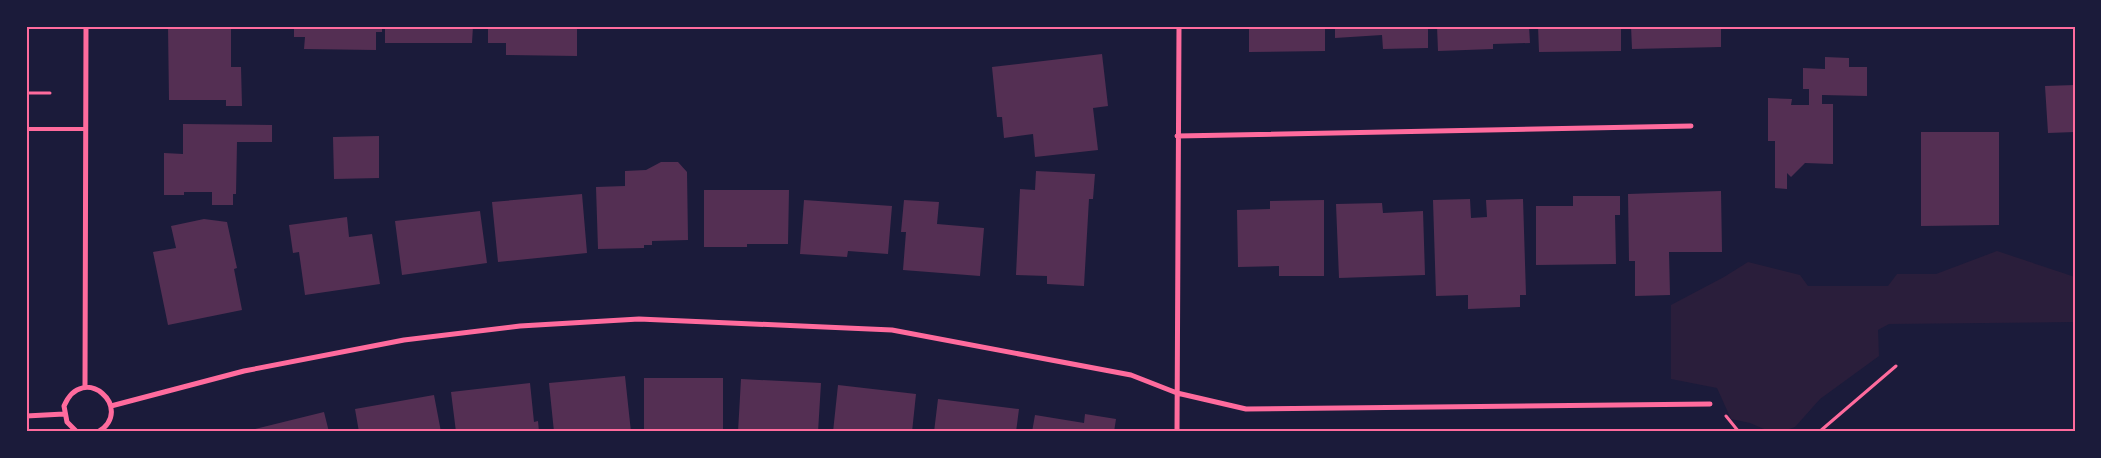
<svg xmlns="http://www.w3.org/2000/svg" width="2101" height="458" font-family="Poppins,sans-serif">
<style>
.green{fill:#2a1e3b}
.building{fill:#542f53}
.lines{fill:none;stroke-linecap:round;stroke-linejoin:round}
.path{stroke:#ff6b9d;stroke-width:3}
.service{stroke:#ff6b9d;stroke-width:4}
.minor{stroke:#ff6b9d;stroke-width:5}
.neatline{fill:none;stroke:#ff6b9d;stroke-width:2}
</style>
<rect width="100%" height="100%" fill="#1b1b3a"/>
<!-- green -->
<path class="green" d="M 1997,251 L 2075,277 L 2075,322 L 1889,324 L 1878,330 L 1879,356 L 1820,399 L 1795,427 L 1780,432 L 1771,432 L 1750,423 L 1731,419 L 1717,388 L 1671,379 L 1671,305 L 1724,277 L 1748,262 L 1800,275 L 1808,286 L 1888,286 L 1897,274 L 1936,274 Z"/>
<!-- building -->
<path class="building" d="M 168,26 L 231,26 L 231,67 L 241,67 L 242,106 L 226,106 L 226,100 L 169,100 Z
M 294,26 L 382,26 L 382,32 L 376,32 L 376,50 L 304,49 L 305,37 L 294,37 Z
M 385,26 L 473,26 L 472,43 L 385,43 Z
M 488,26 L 577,26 L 577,56 L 506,55 L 506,43 L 488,43 Z
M 1249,26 L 1325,26 L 1325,51 L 1249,52 Z
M 1335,26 L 1428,26 L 1428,48 L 1383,49 L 1382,35 L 1335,38 Z
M 1437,26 L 1529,26 L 1530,43 L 1493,44 L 1493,49 L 1438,51 Z
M 1538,26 L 1621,26 L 1621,51 L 1539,52 Z
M 1631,26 L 1721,26 L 1721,47 L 1632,49 Z
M 1102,54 L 1108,106 L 1093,108 L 1098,150 L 1035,157 L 1033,134 L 1004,138 L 1002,117 L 997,117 L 992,67 Z
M 1825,57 L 1849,58 L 1849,67 L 1867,67 L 1867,96 L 1822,95 L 1822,104 L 1833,104 L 1833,164 L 1805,163 L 1791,177 L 1787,173 L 1787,189 L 1775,188 L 1775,141 L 1768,141 L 1768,98 L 1792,99 L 1791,105 L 1809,105 L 1809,89 L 1803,89 L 1803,68 L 1825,69 Z
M 2075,85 L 2075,132 L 2048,133 L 2045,86 Z
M 183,124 L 272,125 L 272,142 L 237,142 L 236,194 L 233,194 L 233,205 L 212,205 L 212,192 L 184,192 L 184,195 L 164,195 L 164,153 L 183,154 Z
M 1921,132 L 1999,132 L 1999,225 L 1921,226 Z
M 379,136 L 379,178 L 334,179 L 333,137 Z
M 661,162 L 678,162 L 687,172 L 688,240 L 652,241 L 652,245 L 644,245 L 644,248 L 598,249 L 596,187 L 625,186 L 625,171 L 646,170 Z
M 1036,171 L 1095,174 L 1093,199 L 1089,199 L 1084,286 L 1047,284 L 1047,276 L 1016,275 L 1020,189 L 1035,190 Z
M 704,190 L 789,190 L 788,244 L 747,244 L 747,247 L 704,247 Z
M 1721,191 L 1722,252 L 1669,252 L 1670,295 L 1635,296 L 1635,261 L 1629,261 L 1628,194 Z
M 582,194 L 587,253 L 498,262 L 492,202 Z
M 1573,196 L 1620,196 L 1620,215 L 1615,215 L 1616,264 L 1536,265 L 1536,206 L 1573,206 Z
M 1470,199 L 1471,218 L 1487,217 L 1486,200 L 1523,199 L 1526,295 L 1520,295 L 1520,307 L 1468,309 L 1468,295 L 1436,296 L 1433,200 Z
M 804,200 L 892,206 L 888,254 L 848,251 L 847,257 L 800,254 Z
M 904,200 L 939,202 L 937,224 L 984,228 L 980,276 L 903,270 L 906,232 L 901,232 Z
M 1324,200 L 1324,276 L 1279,276 L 1279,266 L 1238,267 L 1237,210 L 1270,209 L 1270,201 Z
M 1382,203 L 1383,213 L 1423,211 L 1425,275 L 1339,278 L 1336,204 Z
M 480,211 L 487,263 L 402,275 L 395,221 Z
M 347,217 L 349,237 L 372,234 L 380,284 L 305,295 L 299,252 L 293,253 L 289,225 Z
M 204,219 L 227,222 L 237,268 L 234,269 L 242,310 L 168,325 L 153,252 L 176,248 L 171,226 Z
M 625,376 L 631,432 L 554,432 L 549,383 Z
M 644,378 L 723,378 L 723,432 L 644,432 Z
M 741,379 L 821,383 L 818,432 L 738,432 Z
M 530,383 L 534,422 L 538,421 L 539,432 L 456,432 L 451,392 Z
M 838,385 L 916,394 L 912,432 L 833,432 Z
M 434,395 L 441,432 L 359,432 L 355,409 Z
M 938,399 L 1019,409 L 1016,432 L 934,432 Z
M 324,412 L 329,432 L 251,432 L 251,430 Z
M 1085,414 L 1116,419 L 1114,432 L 1032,432 L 1035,415 L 1084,423 Z"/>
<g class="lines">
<!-- path -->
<path class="path" d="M 26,93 L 50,93
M 1726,416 L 1739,432
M 1819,432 L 1896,366"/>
<!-- service -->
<path class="service" d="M 26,129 L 86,129"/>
<!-- minor -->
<path class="minor" d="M 1177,136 L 1691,126
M 85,387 L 86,26
M 111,406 L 244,371 L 404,340 L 520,326 L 639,319 L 892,330 L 1131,375 L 1177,393 L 1246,409 L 1710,404
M 26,416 L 64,414
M 77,432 L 67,422 L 64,406 C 83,361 136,409 98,432
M 1177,432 L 1179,26"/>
</g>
<!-- border -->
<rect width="2101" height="458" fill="none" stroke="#1b1b3a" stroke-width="55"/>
<rect x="28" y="28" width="2046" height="402" class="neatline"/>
</svg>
